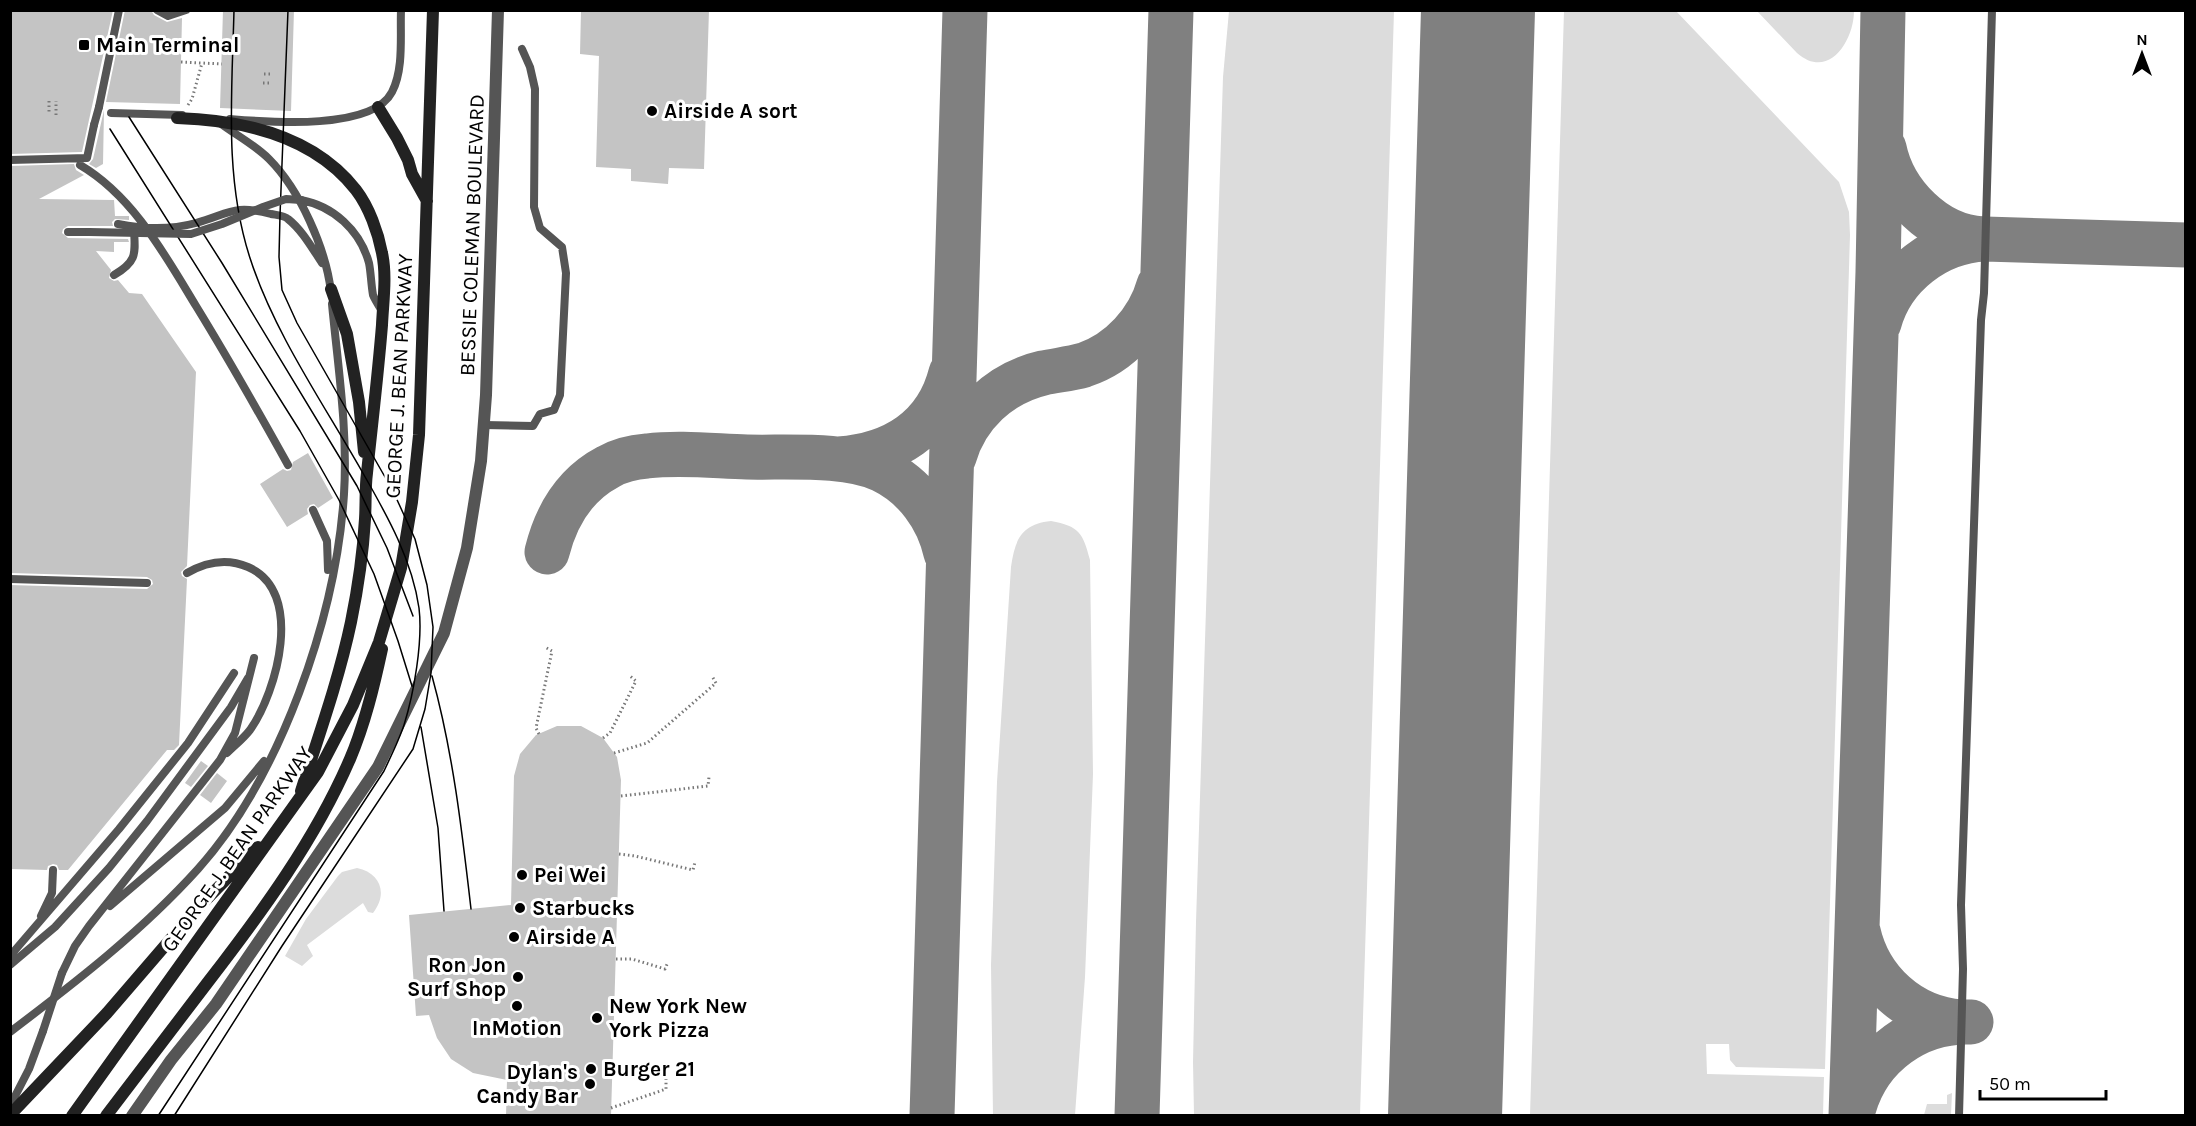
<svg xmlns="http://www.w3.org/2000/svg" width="2196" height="1126" font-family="Karla,sans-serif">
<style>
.green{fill:#dcdcdc}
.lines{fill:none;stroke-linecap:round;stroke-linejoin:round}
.taxiway{stroke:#808080;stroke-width:45}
.runway{stroke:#808080;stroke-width:114}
.building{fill:#c4c4c4}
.path{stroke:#777;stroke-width:3;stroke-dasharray:1.5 3;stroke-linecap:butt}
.lane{stroke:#555;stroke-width:8}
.street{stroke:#555;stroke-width:12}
.secondary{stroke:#222;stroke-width:12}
.tram{stroke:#000;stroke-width:1.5}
.lane-bridge{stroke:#555;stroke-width:8}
.poi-dot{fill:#000;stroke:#fff;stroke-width:2}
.labels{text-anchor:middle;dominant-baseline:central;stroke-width:6;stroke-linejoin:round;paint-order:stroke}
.poi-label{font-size:21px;font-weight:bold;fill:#000;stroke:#fff;text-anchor:start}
.street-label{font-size:21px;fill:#000;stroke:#fff}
</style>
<rect width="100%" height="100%" fill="#fff"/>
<!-- green -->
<path class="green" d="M 1229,11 L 1394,11 L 1360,1115 L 1194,1115 L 1193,1062 L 1196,922 L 1223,77 Z
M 1564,11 L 1676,11 L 1839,182 L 1849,212 L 1850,235 L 1825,1069 L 1736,1067 L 1730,1060 L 1729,1044 L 1706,1044 L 1707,1074 L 1824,1077 L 1823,1115 L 1530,1115 Z
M 1757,11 L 1854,11 C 1854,40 1829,81 1797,53 Z
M 1051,521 C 1079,526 1083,533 1090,560 L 1093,774 L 1085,977 L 1075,1115 L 993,1115 L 991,965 L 997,782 L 1011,567 C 1015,540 1021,524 1051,521 Z
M 357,868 C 381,873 388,894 373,913 L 368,912 L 363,903 L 307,945 L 313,956 L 302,966 L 285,956 L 306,919 L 338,876 L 342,872 Z
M 1952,1093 L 1951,1115 L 1924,1115 L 1927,1104 L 1947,1104 L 1947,1095 Z"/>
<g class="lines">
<!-- taxiway -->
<path class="taxiway" d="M 1477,10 L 1478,35
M 1884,148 C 1893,193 1935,237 1983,239
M 1879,323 C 1892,275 1937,241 1985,239 L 2186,245
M 954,457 C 966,415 1000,383 1043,373 C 1057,370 1070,369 1084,365 C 1120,353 1149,321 1159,285
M 839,459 C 893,455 937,429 951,373
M 547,552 C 556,516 574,485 608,467 C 620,460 634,457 647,456 C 680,452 714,456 747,457 C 787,458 846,453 882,470 C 915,486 938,517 946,553
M 1858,931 C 1869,981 1910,1018 1961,1022
M 1854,1107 C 1869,1055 1917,1020 1971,1022
M 932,1116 L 965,10
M 1137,1116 L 1171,10
M 1442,1116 L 1448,1019
M 1851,1116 L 1878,272 L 1883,10"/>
<!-- runway -->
<path class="runway" d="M 1445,1116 L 1478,10"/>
</g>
<!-- building -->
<path class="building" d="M 10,10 L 113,10 L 82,152 L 10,154 Z
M 125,10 L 151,10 L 154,15 L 167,22 L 182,18 L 180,104 L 106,102 Z
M 223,10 L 294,10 L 291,111 L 220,108 Z
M 581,10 L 709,10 L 704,169 L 669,168 L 668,184 L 631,181 L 631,169 L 596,167 L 599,56 L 580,54 Z
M 104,110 L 103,164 L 96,168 L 89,164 L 93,159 Z
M 74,164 L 76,170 L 84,175 L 39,199 L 114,200 L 115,216 L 129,216 L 129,220 L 115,219 L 112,222 L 113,226 L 68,226 L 63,229 L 62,233 L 68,238 L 128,239 L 129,242 L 114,242 L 114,252 L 96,251 L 111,270 L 109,278 L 114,281 L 118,280 L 129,293 L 142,294 L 196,372 L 187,566 L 181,572 L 182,576 L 187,579 L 179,745 L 174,750 L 167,750 L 68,870 L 59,870 L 57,865 L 53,864 L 48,866 L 47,870 L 10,869 L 10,585 L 147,589 L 153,584 L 152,580 L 147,577 L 10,573 L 10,166 Z
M 308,453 L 333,498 L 318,508 L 314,504 L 310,505 L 307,509 L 308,514 L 287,527 L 260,484 L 283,469 L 287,471 L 291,470 L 293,462 Z
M 557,726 L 581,726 L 603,738 L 617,757 L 621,780 L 611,1116 L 506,1116 L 507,1080 L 473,1073 L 451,1059 L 437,1038 L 429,1015 L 416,1016 L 409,915 L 511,905 L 514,776 L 520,754 L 536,735 Z
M 201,761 L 208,766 L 191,787 L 185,783 Z
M 217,773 L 227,781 L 211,803 L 200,795 Z"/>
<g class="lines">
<!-- path -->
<path class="path" d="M 181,62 L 222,64
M 264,74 L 271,74
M 263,83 L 271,83
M 49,101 L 49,112
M 188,105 L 192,99 L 202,63
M 56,115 L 56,101
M 539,734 L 536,728 L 552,651 L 545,647
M 603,738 L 610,733 L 636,681 L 630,676
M 614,753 L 647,743 L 716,683 L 712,676
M 621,796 L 708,786 L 709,777
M 619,854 L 635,856 L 693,870 L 695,862
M 616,959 L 632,959 L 665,969 L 668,962
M 611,1108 L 666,1089 L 666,1079"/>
<!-- lane -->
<path class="lane" d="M 157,10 L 168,16 L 186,10
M 99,107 L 119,10
M 111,113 L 182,115
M 230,119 C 268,122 372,131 392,92 C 404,69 400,36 401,10
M 220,123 C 236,135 255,145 269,159 C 300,190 326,249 331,292
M 10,160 L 87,158 L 94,125
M 80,165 C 133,196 165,255 196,306 C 228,358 258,411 288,465
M 301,200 C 333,206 360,230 369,263 C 371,273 371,284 373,295 C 375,300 379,306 382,311
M 118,224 C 143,229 170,230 196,223 C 229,214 233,204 271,214 C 276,215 284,215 288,219 C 302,230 312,248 322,263
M 68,232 L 89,232
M 114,275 C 138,261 135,253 134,229
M 484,425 L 533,426 L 540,414 L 554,410 L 560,395 L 566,273 L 562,247 L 540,228 L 534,207 L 535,89 L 530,67 L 522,49
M 313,510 L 327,541 L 328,570
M 187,573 C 206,562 227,558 248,567 C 305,591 277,692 250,730 C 243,739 234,746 227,753
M 10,579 L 147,583
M 110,906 L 225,808 L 264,761
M 41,916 L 52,893 L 53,870
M 10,956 L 119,829 L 188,743 L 234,673
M 10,965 L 55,927 L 109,868 L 147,821 L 231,707 L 248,678
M 62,973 L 75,946 L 89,926 L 220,760 L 235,733 L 254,658
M 10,1032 C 76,982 142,931 198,869 C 281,776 336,617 344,494 C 348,431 338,367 332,304
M 10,1106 L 29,1069 L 43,1031
M 1959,1116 L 1963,969 L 1961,905 L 1981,320 L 1984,293 L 1992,10"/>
<!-- street -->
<path class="street" d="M 132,1116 L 171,1060 L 216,1004 L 378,767 L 444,633 L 467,548 L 481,461 L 486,395 L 498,10"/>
<!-- secondary -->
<path class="secondary" d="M 378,107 L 397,138 L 408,160 L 412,174 L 427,201
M 177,118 C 242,120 314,136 356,190 C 369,207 378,232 382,253 C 387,276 383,302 382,325 C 378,375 372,424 367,473 C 365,488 366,504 365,519 C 363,553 358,588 351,622 C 339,679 319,735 301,791
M 331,289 L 347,334 L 359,402 L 364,452
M 10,1115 L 107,1013 L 194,912 L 258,847
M 72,1116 L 318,772 L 353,705 L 379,642 L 401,568 L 412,502 L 419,435 L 433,10
M 106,1116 C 140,1071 174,1026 208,982 C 262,912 315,840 350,759 C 365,724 374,686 382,649"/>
<!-- tram -->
<path class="tram" d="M 129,117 L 222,263 L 357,486 L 387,548 L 413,616
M 110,129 L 300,431 L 339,500 L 374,574 L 398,641 L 412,686
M 432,676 C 453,752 462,831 471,909
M 421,727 L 438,828 L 444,911
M 158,1116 L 384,771 C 391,756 399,740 404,725 C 414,693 423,641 419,608 C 412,560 388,517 364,475 C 325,406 274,333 250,258 C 224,178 232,94 234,10
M 174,1116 L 282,946 L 413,749 L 425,709 L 431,673 L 433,627 L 427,585 L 415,539 L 393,491 L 297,323 L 282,290 L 279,257 L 280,215 L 288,10"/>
<!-- lane-bridge -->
<path class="lane-bridge" d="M 94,125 L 99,107
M 89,232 L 191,234 L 222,224 L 263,207 L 286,199 L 301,200
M 43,1031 L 62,973"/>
</g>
<!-- markers -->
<g class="poi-dot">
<rect x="78" y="39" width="12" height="12" rx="3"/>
<circle cx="652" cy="111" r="6"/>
<circle cx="522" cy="875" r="6"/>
<circle cx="520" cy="908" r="6"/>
<circle cx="514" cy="937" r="6"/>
<circle cx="518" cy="977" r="6"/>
<circle cx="517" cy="1006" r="6"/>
<circle cx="597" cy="1018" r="6"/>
<circle cx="591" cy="1069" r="6"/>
<circle cx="590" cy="1084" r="6"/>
</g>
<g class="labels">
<!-- poi labels -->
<g class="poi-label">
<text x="96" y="45">Main Terminal</text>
<text x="664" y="111">Airside A sort</text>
<text x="534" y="875">Pei Wei</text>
<text x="532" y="908">Starbucks</text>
<text x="526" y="937">Airside A</text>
<text x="506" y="965" text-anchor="end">Ron Jon<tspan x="506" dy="24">Surf Shop</tspan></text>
<text x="609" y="1006">New York New<tspan x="609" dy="24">York Pizza</tspan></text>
<text x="517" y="1028" text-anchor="middle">InMotion</text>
<text x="603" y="1069">Burger 21</text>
<text x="578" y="1072" text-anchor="end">Dylan's<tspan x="578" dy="24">Candy Bar</tspan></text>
</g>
<!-- street labels -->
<g class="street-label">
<text transform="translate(472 235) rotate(-88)">BESSIE COLEMAN BOULEVARD</text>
<text transform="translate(399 376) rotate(-87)">GEORGE J. BEAN PARKWAY</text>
<text transform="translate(237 849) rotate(-55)">GEORGE J. BEAN PARKWAY</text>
</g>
</g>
<!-- border -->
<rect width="2196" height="1126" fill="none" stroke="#000000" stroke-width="24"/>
<!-- north arrow -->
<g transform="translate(2142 54)" stroke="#ffffff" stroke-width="4.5" paint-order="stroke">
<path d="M0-4.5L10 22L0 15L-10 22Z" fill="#000000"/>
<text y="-9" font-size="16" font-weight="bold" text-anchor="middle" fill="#000000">N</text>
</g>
<!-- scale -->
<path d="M1980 1090v9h126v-9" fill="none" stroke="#000000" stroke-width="3"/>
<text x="1989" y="1090" font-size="18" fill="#000000" stroke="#ffffff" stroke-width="4.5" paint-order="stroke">50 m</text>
</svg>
